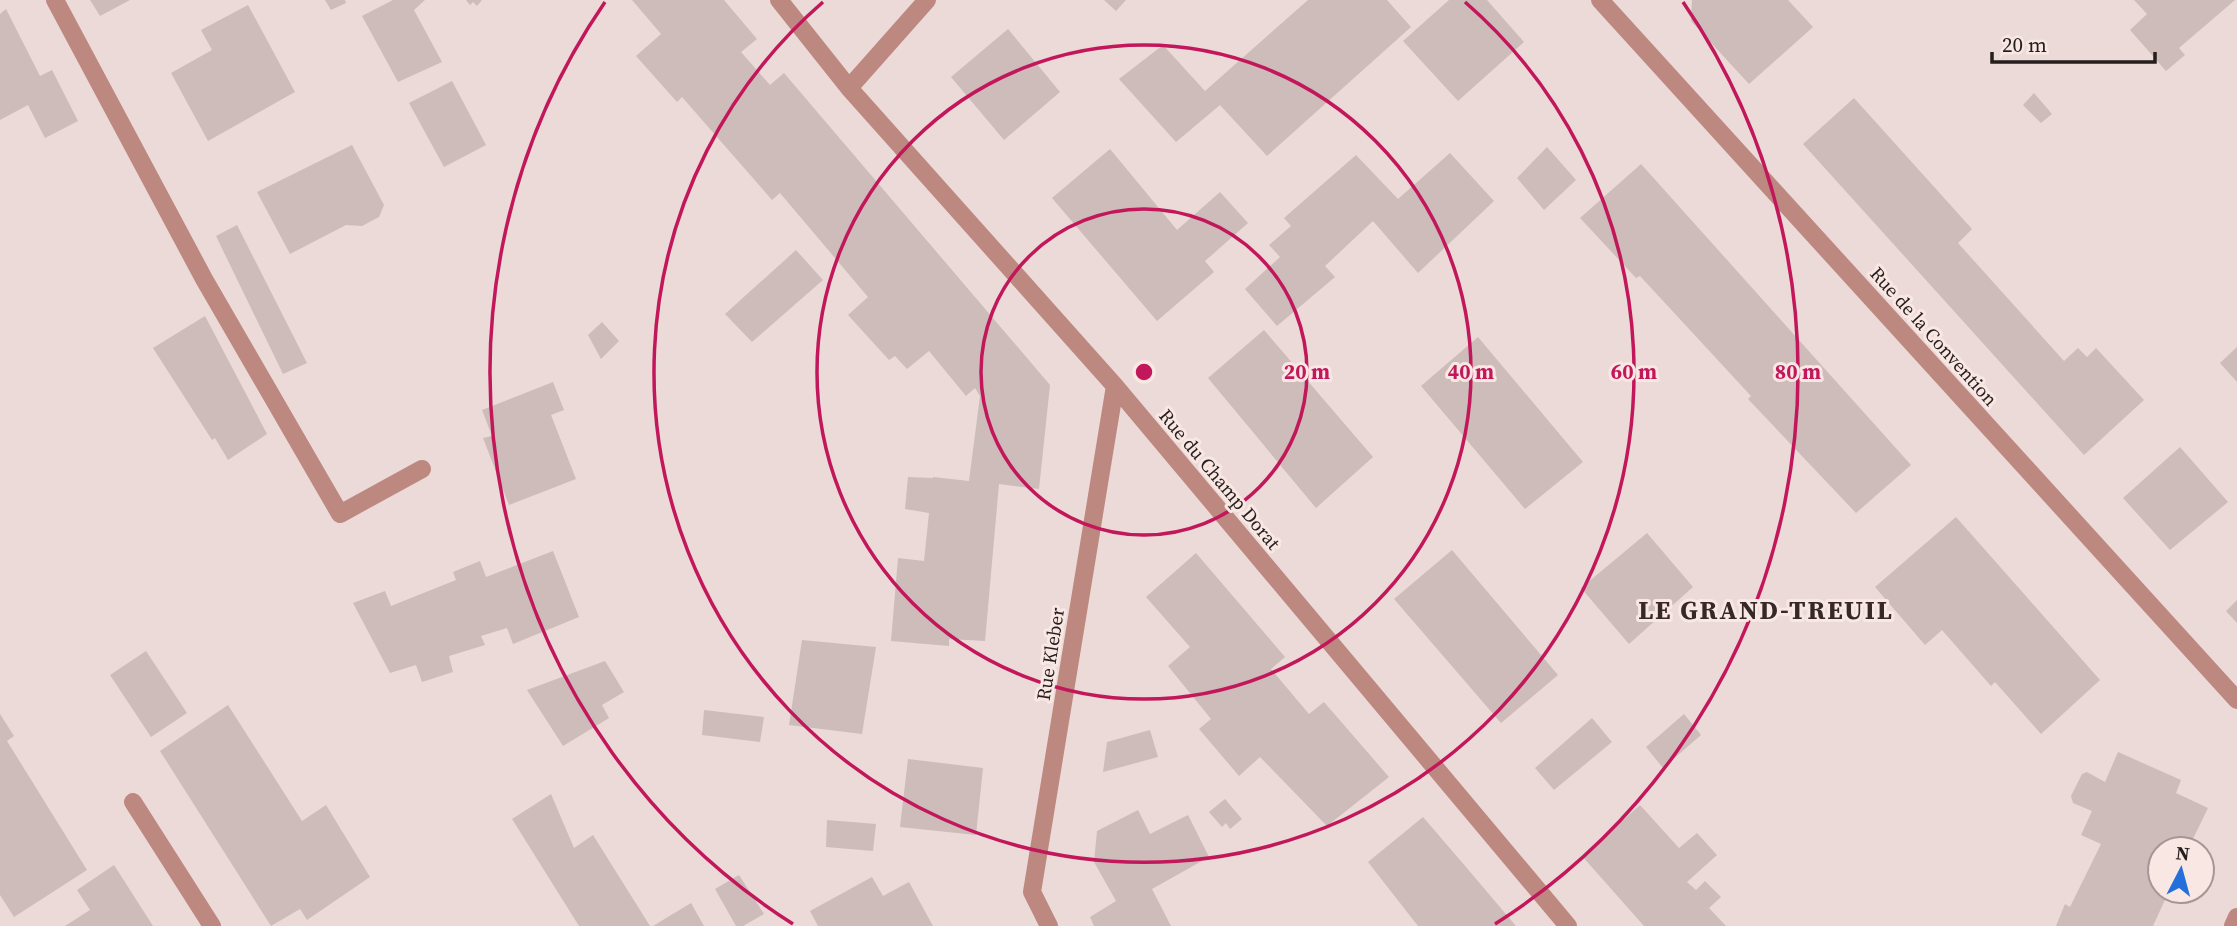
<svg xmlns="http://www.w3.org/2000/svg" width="2237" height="926" font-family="'Source Serif 4',serif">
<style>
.building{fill:#cdbcb9}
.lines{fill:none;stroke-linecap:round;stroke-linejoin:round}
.service{stroke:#bd887f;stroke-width:18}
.minor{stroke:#bd887f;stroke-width:18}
.ring{fill:none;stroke:#c2185b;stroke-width:3.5}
.labels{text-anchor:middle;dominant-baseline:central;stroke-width:6;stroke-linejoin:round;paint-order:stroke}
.street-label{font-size:19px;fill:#251e1d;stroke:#f9e7e4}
.district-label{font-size:26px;font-weight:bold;letter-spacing:2px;fill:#352826;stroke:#f9e7e4}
.centre{fill:#c2185b;stroke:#f9e7e4;stroke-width:3.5}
.ring-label{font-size:21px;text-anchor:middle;font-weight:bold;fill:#c2185b;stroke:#f9e7e4;stroke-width:6;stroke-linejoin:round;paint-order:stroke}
</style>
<rect width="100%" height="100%" fill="#ebdad7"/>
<!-- building -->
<path class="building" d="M 90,0 L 130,0 L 100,16 Z
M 325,0 L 345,0 L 346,3 L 331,10 Z
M 393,0 L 425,0 L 414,10 L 442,62 L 398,82 L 362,16 Z
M 466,0 L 482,0 L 477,6 L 473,2 L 470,5 Z
M 632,0 L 724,0 L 757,39 L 741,52 L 770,85 L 784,73 L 1050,385 L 1039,489 L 999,484 L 985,641 L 949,639 L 949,646 L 891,641 L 898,558 L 924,561 L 929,513 L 905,509 L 908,477 L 933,478 L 933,477 L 969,481 L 980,396 L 975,388 L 966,396 L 929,351 L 907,369 L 895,356 L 889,360 L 848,315 L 868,297 L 780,193 L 772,200 L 682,97 L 677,102 L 636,56 L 661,34 Z
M 1104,0 L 1126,0 L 1116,11 Z
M 1308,0 L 1387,0 L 1411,27 L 1267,156 L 1220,105 L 1176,142 L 1119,79 L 1163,45 L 1205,91 Z
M 1449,0 L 1487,0 L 1524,42 L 1458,101 L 1403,41 Z
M 1692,0 L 1788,0 L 1813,27 L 1749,84 L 1691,21 Z
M 2134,0 L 2235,0 L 2179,48 L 2185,55 L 2166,71 L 2130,30 L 2147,14 Z
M 248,5 L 295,92 L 208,141 L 171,73 L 212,50 L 201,30 Z
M 6,9 L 40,76 L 52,70 L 78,121 L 45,138 L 28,105 L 0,120 L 0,14 Z
M 1008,29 L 1060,92 L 1004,140 L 951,77 Z
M 452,81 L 486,145 L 444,167 L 409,103 Z
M 2034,93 L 2052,114 L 2041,123 L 2023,105 Z
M 1854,98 L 1972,229 L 1958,243 L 2064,361 L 2078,348 L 2087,357 L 2096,348 L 2144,400 L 2084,455 L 1803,144 Z
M 352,145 L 384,205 L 379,217 L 362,226 L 346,225 L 290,254 L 257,192 Z
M 1547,147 L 1576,180 L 1544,210 L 1517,178 Z
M 1110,149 L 1177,230 L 1220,192 L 1248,223 L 1205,261 L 1214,272 L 1157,321 L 1052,198 Z
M 1450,153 L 1494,201 L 1418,273 L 1373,221 L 1325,266 L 1335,277 L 1277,326 L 1245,289 L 1280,257 L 1269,245 L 1291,226 L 1284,218 L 1356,155 L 1398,199 Z
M 1641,164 L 1911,465 L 1856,513 L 1748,399 L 1751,396 L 1640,276 L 1636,278 L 1580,218 Z
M 237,225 L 307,363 L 283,374 L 216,236 Z
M 796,250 L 823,280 L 752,342 L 725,314 Z
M 205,316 L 267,434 L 228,460 L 215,438 L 212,440 L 153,348 Z
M 602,322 L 619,341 L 601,359 L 588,335 Z
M 1264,330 L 1373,457 L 1316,508 L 1208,378 Z
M 1478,337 L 1583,462 L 1525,509 L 1421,386 Z
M 2237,347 L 2237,382 L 2220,363 Z
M 553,382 L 564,410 L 551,415 L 576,479 L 509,505 L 483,438 L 492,436 L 482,410 Z
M 2180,447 L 2228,502 L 2170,550 L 2123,498 Z
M 1956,517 L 2100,680 L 2041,734 L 1995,682 L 1991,686 L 1942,630 L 1925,645 L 1875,587 Z
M 1647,533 L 1693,587 L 1629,644 L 1581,588 Z
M 1452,550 L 1558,675 L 1501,723 L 1394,599 Z
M 553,551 L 579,617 L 513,644 L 507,628 L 481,636 L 485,645 L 449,656 L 453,672 L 422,682 L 416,665 L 390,673 L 353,603 L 385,591 L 391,606 L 456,580 L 453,572 L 480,561 L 486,577 Z
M 1196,553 L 1285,657 L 1271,669 L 1309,714 L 1324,702 L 1389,777 L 1327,826 L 1260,757 L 1239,776 L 1199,729 L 1211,719 L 1168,666 L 1190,647 L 1146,597 Z
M 2237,600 L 2237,623 L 2226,611 Z
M 802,640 L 876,647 L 862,734 L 789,725 Z
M 146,651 L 187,713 L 151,737 L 110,675 Z
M 605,661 L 624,692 L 602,705 L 609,718 L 563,746 L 527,690 Z
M 228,705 L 302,821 L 326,805 L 370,877 L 307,920 L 300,909 L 271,926 L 160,751 Z
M 704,710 L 764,717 L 760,742 L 702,735 Z
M 0,714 L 14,736 L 7,741 L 87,870 L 14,917 L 0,895 Z
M 1684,714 L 1701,735 L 1663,768 L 1646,747 Z
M 1592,718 L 1612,742 L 1554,790 L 1535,768 Z
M 1150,730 L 1158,757 L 1103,772 L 1107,742 Z
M 2118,752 L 2181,780 L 2176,793 L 2208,808 L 2188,849 L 2160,849 L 2160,891 L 2169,891 L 2153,926 L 2056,926 L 2065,904 L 2070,907 L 2101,844 L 2081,835 L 2092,811 L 2073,803 L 2071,796 L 2082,774 L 2087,772 L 2105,782 Z
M 908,759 L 983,768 L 976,835 L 900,827 Z
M 551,794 L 574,848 L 593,835 L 650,926 L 579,926 L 512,819 Z
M 1225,799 L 1242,819 L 1230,829 L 1226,823 L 1222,827 L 1209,812 Z
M 1640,805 L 1679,848 L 1697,833 L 1717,855 L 1687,882 L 1696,890 L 1705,881 L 1721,897 L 1709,908 L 1726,926 L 1644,926 L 1582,856 Z
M 1138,810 L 1150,834 L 1188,815 L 1209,857 L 1152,889 L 1171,926 L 1094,926 L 1090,917 L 1116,901 L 1094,862 L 1097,831 Z
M 1423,817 L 1460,860 L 1516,926 L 1418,926 L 1368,862 Z
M 827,820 L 876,824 L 873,851 L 826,847 Z
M 114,865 L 153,926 L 65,926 L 90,910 L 77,890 Z
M 739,875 L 764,914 L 743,926 L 736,926 L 715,889 Z
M 872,877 L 883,896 L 909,882 L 933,926 L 818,926 L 810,911 Z
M 691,903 L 704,926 L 653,926 Z"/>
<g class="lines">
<!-- service -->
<path class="service" d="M 55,0 L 204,279 L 340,514 L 422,469"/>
<!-- minor -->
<path class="minor" d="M 779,0 L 849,88 L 1115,386 L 1568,926
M 1600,0 L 2237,700
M 849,88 L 927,0
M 133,802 L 212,926
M 1049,926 L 1032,892 L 1115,386
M 2233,926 L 2237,917"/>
</g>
<!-- distance rings -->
<g class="ring">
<circle cx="1144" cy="372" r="163"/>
<circle cx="1144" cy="372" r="327"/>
<path d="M1465 2A490 490 0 1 1 823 2"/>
<path d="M793 924A654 654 0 0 1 605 2M1683 2A654 654 0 0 1 1495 924"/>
</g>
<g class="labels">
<!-- street labels -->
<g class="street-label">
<text transform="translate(1934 336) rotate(48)">Rue de la Convention</text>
<text transform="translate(1220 479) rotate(50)">Rue du Champ Dorat</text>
<text transform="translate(1050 654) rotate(-81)">Rue Kleber</text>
</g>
<!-- district labels -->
<g class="district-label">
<text x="1766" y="610">LE GRAND-TREUIL</text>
</g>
</g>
<circle cx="1144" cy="372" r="10" class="centre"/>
<g class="ring-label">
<text x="1307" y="379">20 m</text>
<text x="1471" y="379">40 m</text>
<text x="1634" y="379">60 m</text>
<text x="1798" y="379">80 m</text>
</g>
<!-- north arrow -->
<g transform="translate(2181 870) rotate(6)"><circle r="33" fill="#f9e7e4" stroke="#a49794" stroke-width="2"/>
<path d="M0-5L12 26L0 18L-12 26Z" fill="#246fda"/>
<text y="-10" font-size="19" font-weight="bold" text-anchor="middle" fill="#251e1d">N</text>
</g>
<!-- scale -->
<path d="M1992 52v10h163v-10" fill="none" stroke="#251e1d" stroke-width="3.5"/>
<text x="2002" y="52" font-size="21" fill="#251e1d" stroke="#f9e7e4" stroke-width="5" paint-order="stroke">20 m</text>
</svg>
